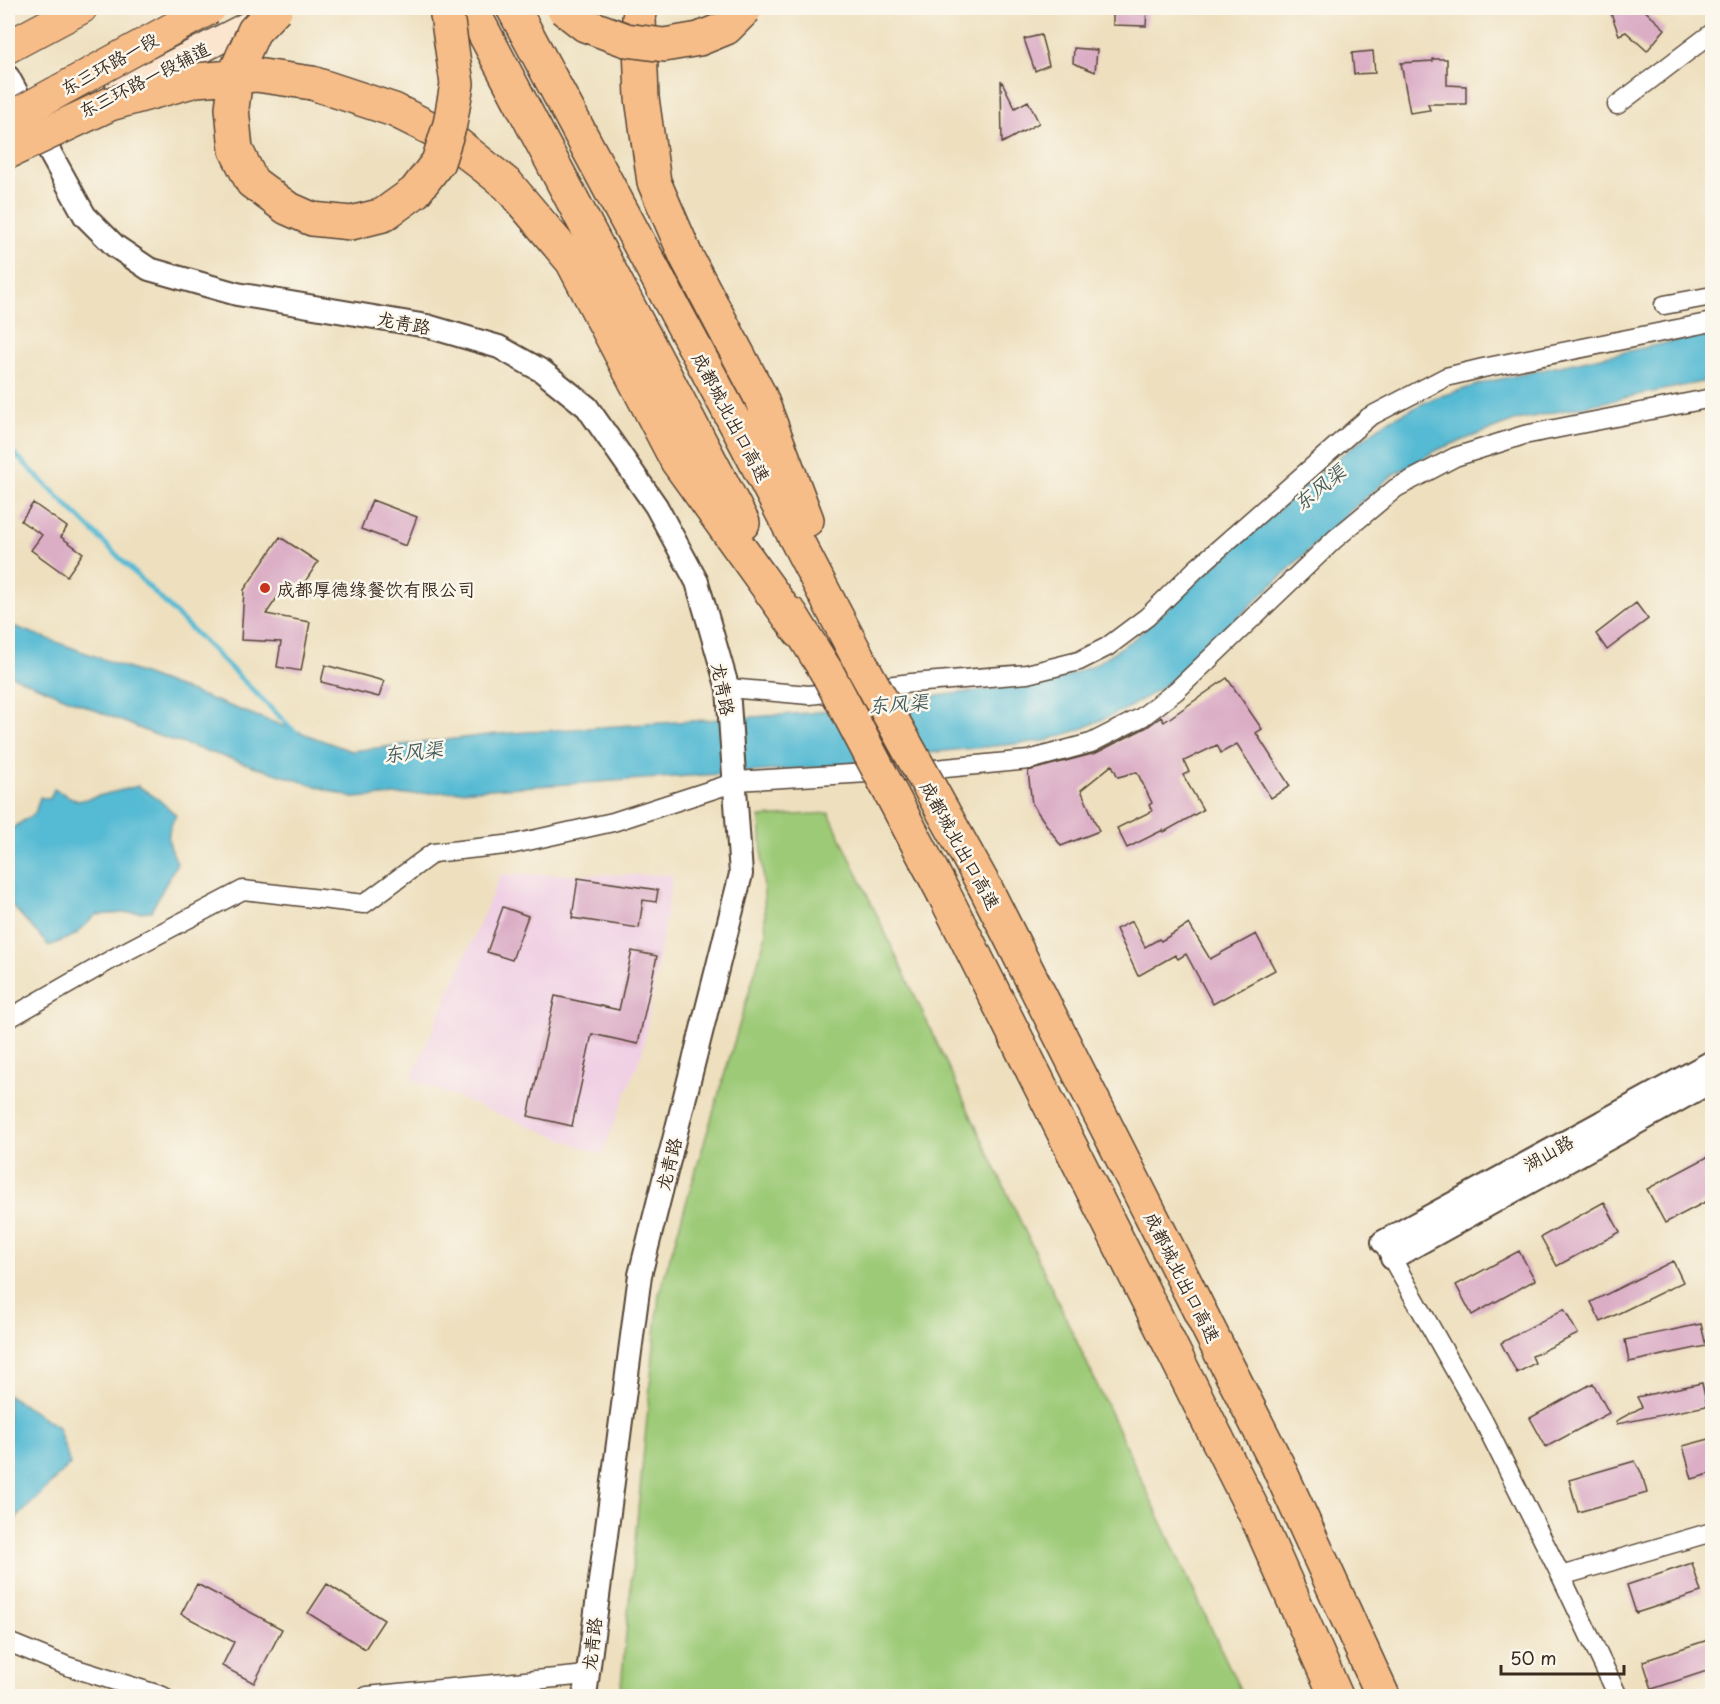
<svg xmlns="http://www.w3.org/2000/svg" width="1720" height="1704" font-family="'Playpen Sans','LXGW WenKai TC',sans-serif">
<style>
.built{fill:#f0d0e4}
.green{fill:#9dca77;stroke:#6c7a4a;stroke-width:1.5}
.water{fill:#55bad3;stroke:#487278;stroke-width:1.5}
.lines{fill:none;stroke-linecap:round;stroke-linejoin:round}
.stream{stroke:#55bad3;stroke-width:5}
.building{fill:#dbaec6}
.minor-casing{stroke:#564536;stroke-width:21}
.tertiary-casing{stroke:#564536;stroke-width:26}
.secondary-casing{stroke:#564536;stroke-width:30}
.trunk-casing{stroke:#564536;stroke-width:34}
.motorway-casing{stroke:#564536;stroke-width:36}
.minor{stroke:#fff;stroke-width:18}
.tertiary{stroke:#fff;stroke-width:22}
.secondary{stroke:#fce5cf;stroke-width:27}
.trunk{stroke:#f7bd88;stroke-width:32}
.motorway{stroke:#f7bd88;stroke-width:33}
.trunk-bridge-casing{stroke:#564536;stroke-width:34;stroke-linecap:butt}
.motorway-bridge-casing{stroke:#564536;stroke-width:36;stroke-linecap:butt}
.trunk-bridge{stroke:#f7bd88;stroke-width:32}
.motorway-bridge{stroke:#f7bd88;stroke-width:33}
.poi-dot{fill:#c8321e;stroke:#fbf7ec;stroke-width:2}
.labels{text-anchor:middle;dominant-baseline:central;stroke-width:5;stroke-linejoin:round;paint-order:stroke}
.street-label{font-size:18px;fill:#3b2a1e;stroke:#fbf7ec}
.poi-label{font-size:18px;fill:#3b2a1e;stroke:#fbf7ec;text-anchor:start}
.water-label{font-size:20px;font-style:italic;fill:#445c5d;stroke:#fbf7ec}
</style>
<rect width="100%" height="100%" fill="#fbf7ec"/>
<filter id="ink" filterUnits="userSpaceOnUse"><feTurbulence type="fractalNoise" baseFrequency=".0167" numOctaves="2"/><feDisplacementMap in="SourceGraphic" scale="12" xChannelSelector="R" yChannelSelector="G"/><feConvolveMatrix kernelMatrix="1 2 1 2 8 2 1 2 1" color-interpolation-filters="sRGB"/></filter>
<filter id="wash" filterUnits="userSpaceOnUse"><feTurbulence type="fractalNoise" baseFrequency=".008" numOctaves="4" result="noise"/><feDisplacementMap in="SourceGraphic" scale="24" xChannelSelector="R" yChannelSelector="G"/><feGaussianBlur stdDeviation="1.35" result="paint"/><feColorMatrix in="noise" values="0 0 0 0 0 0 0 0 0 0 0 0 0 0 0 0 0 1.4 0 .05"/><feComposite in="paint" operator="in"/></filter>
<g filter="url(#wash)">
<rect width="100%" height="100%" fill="#eee0bf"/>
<!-- built -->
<path class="built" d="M 501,874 L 673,875 L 643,1050 L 602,1155 L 411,1079 Z"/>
<!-- green -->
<path class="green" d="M 829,813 L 1243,1696 L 620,1696 L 659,1294 L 766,935 L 760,817 Z"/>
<!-- water -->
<path class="water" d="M 1712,333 L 1712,380 L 1517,420 L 1439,449 L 1393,475 L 1352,509 L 1169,683 L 1128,708 L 1081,729 L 1045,741 L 945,751 L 826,767 L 353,798 L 153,734 L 8,674 L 8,624 L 351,751 L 497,734 L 809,713 L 1058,680 L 1096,664 L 1134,639 L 1222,559 L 1339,457 L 1386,422 L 1434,398 L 1491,381 Z
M 138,786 L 158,799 L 176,815 C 164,836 168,842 177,863 L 151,911 L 96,915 L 75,935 L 49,946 L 8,901 L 8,827 L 11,829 L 35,813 L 40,797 L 50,799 L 54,789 L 78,801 Z
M 8,1395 L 58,1427 L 70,1464 L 8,1527 Z"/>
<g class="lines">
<!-- stream -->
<path class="stream" d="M 8,447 L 296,733"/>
</g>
<g id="blocks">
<!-- building -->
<path class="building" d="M 1113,8 L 1147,9 L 1146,26 L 1113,25 Z
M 1609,8 L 1642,8 L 1665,29 L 1647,51 L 1626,32 L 1619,35 Z
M 1041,35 L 1049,65 L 1035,71 L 1024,39 Z
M 1074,48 L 1097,50 L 1095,72 L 1073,63 Z
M 1373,51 L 1375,73 L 1354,74 L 1352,53 Z
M 1433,59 L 1447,59 L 1447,85 L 1466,86 L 1466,104 L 1428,104 L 1430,110 L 1410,113 L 1401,63 L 1433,61 Z
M 1001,80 L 1015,108 L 1028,101 L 1039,123 L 1002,143 Z
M 372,500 L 417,517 L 406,546 L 361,529 Z
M 33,503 L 67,527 L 61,537 L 83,553 L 67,576 L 31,550 L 42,535 L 21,521 Z
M 280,537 L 318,562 L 297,594 L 285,586 L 266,614 L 310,622 L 301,671 L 277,667 L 281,642 L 241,640 L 244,590 Z
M 1636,603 L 1648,619 L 1607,650 L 1596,634 Z
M 325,665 L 384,681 L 379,697 L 321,682 Z
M 1227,678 L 1262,729 L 1256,733 L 1290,786 L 1271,798 L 1237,744 L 1221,753 L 1217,745 L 1184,761 L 1189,772 L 1183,775 L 1203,810 L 1164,832 L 1163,830 L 1127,848 L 1117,828 L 1152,811 L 1149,805 L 1152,803 L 1137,772 L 1118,777 L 1112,765 L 1081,790 L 1099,831 L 1061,846 L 1032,804 L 1028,771 L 1096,753 L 1147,727 L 1161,717 L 1164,722 Z
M 578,878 L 658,890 L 656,902 L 643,900 L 639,928 L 572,918 Z
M 503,907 L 528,916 L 512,960 L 487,952 Z
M 1132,921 L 1145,947 L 1159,939 L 1161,941 L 1189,924 L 1210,959 L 1256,934 L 1275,970 L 1213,1004 L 1186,954 L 1178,959 L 1175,955 L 1138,976 L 1116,929 Z
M 632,951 L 657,956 L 638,1044 L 592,1034 L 572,1126 L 528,1116 L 555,996 L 619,1010 Z
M 1713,1154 L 1713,1198 L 1665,1223 L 1647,1189 Z
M 1604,1202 L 1620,1232 L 1557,1266 L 1541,1237 Z
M 1519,1251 L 1535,1280 L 1472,1315 L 1456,1285 Z
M 1673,1261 L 1683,1282 L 1601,1322 L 1591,1302 Z
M 1564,1309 L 1578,1334 L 1532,1356 L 1535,1363 L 1517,1373 L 1501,1343 Z
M 1701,1324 L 1706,1346 L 1629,1362 L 1625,1340 Z
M 1593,1383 L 1609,1413 L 1546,1447 L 1530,1418 Z
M 1702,1383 L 1707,1406 L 1617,1424 L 1616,1421 L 1642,1407 L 1637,1397 Z
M 1713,1438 L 1713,1473 L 1692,1479 L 1683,1446 Z
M 1635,1461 L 1642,1474 L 1647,1493 L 1578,1512 L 1569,1480 Z
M 1692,1563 L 1701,1592 L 1636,1613 L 1627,1585 Z
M 197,1584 L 282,1629 L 254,1683 L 222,1666 L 234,1642 L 181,1614 Z
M 327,1584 L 384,1620 L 365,1649 L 308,1613 Z
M 1708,1640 L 1713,1655 L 1713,1669 L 1652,1689 L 1643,1661 Z"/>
</g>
</g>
<g filter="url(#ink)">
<use href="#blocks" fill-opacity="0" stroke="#564536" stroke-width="1.5"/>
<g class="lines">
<defs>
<path id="minor" d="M 1617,105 L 1712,33
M 1664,305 L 1712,296
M 728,688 L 809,695 L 912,683 L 1027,674 L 1079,661 L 1107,647 L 1147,617 L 1196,569 L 1369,417 L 1446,377 L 1483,368 L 1712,322
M 736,781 L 935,769 L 1029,760 L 1091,743 L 1142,717 L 1176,691 L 1335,539 L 1396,488 L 1455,457 L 1524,435 L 1712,398
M 8,1019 L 121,954 L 243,890 L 364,904 L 433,853 L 514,844 L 613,822 L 736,782
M 1386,1248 L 1483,1420 L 1561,1576 L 1618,1696
M 1561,1576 L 1712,1532
M 8,1642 L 67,1666 L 163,1696
M 367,1696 L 587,1675"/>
<path id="tertiary" d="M 8,77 L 85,216 L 115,246 L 149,269 L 237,294 L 427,326 L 499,347 L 542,371 L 587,407 L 656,506 L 697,582 L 728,689 L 741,874 L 640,1275 L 585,1696
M 1383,1242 L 1712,1062
M 1392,1258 L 1712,1081"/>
<path id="secondary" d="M 118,92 L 268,15"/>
<path id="trunk" d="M 8,47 L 81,8"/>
<path id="motorway" d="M 471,8 L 743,523
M 513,8 L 739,430 L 864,669
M 641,8 L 639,18 L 642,98 L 654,182 L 686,256 L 760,396 L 807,520
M 312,83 L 394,110 L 448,137 L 508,185 L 572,261 L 677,461 L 800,632
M 791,614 L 828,674
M 986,889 L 1277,1464 L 1383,1696
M 944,894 L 1260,1524 L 1336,1696"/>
</defs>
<!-- minor casing -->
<use href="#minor" class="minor-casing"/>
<!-- tertiary casing -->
<use href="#tertiary" class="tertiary-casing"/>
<!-- secondary casing -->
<use href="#secondary" class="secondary-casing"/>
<!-- trunk casing -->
<use href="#trunk" class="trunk-casing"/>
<!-- motorway casing -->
<use href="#motorway" class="motorway-casing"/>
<!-- minor -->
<use href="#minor" class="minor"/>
<!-- tertiary -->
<use href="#tertiary" class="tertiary"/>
<!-- secondary -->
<use href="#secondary" class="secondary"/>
<!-- trunk -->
<use href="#trunk" class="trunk"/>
<!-- motorway -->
<use href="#motorway" class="motorway"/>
<defs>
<path id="trunk-bridge" d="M 8,119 L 210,8"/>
<path id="motorway-bridge" d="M 276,8 L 254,31 L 237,69 L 232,108 L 236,150 L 252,182 L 287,208 L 312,219 L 351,223 L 383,215 L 415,192 L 438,162 L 450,124 L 457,84 L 446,8
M 563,8 L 585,25 L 626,40 L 664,45 L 699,39 L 726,28 L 746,8
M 8,152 L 110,104 L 196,80 L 256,75 L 312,83
M 864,669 L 986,889
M 828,674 L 944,894"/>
</defs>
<!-- trunk-bridge casing -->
<use href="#trunk-bridge" class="trunk-bridge-casing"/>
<!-- motorway-bridge casing -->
<use href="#motorway-bridge" class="motorway-bridge-casing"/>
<!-- trunk-bridge -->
<use href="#trunk-bridge" class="trunk-bridge"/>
<!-- motorway-bridge -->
<use href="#motorway-bridge" class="motorway-bridge"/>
</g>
</g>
<!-- markers -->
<circle class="poi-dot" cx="265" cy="588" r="6"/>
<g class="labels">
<!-- street labels -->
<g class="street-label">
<text transform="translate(109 63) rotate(-29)">东三环路一段</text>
<text transform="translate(144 79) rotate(-27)">东三环路一段辅道</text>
<text transform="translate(404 322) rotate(11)">龙青路</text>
<text transform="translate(732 417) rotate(62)">成都城北出口高速</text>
<text transform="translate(724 689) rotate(79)">龙青路</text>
<text transform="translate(961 845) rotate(61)">成都城北出口高速</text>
<text transform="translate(1548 1152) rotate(-29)">湖山路</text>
<text transform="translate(668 1164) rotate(-76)">龙青路</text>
<text transform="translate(1183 1277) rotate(63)">成都城北出口高速</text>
<text transform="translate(591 1644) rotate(-83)">龙青路</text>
</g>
<!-- poi labels -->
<g class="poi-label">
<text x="277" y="588">成都厚德缘餐饮有限公司</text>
</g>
<!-- water labels -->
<g class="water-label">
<text transform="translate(1319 487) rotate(-39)">东风渠</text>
<text transform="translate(898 703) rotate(-4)">东风渠</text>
<text transform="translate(413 751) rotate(-6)">东风渠</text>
</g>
</g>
<!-- margin -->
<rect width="1720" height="1704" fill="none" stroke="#fbf7ec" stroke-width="30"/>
<!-- scale -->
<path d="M1501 1665v9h123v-9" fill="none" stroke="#3b2a1e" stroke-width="3"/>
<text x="1510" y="1665" font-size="18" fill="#3b2a1e" stroke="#fbf7ec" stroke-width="4.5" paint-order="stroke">50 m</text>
</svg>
